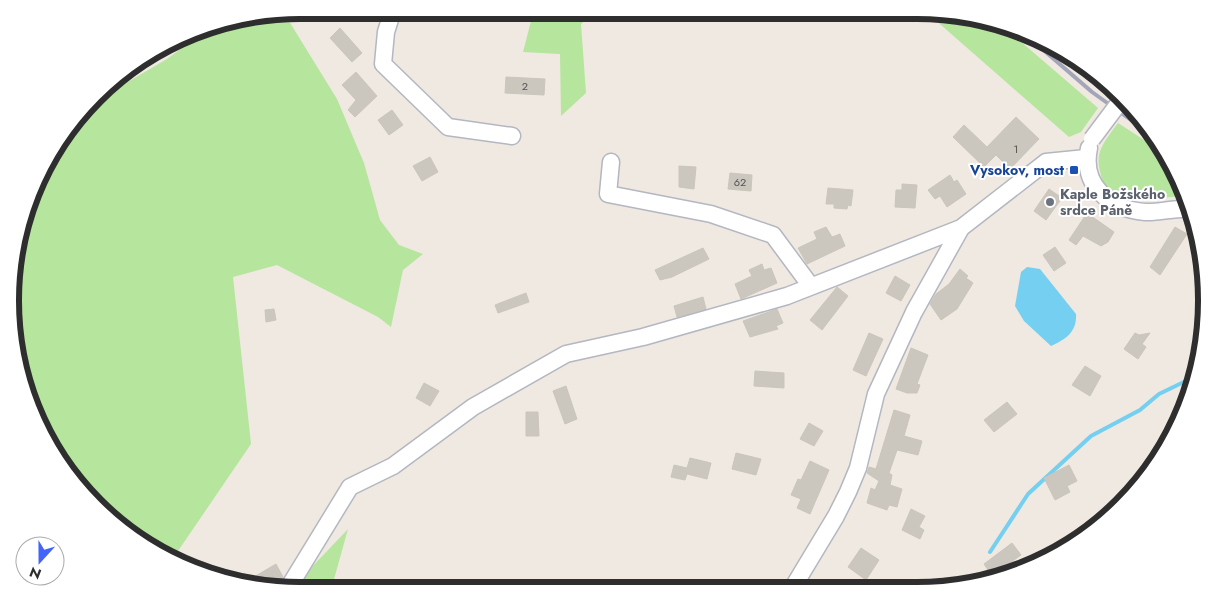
<svg xmlns="http://www.w3.org/2000/svg" width="1217" height="601" font-family="Jost,sans-serif">
<style>
.green{fill:#b6e59e}
.water{fill:#75cff0}
.lines{fill:none;stroke-linecap:round;stroke-linejoin:round}
.stream{stroke:#75cff0;stroke-width:4}
.building{fill:#cbc7bf;stroke:#cbc5ba}
.minor-casing{stroke:#b4b7c1;stroke-width:19}
.minor{stroke:#fff;stroke-width:16}
.rail{stroke:#a3a6b8;stroke-width:4}
.minor-bridge-casing{stroke:#b4b7c1;stroke-width:19;stroke-linecap:butt}
.minor-bridge{stroke:#fff;stroke-width:16}
.transit-dot{fill:#1a4fb4;stroke:#fff;stroke-width:2}
.worship-dot{fill:#6b7280;stroke:#fff;stroke-width:2}
.labels{text-anchor:middle;dominant-baseline:central;stroke-width:4;stroke-linejoin:round;paint-order:stroke}
.number-label{font-size:11px;fill:#555452}
.transit-label{font-size:14px;font-weight:bold;fill:#164399;stroke:#fff;text-anchor:end}
.worship-label{font-size:14px;font-weight:bold;fill:#5b616d;stroke:#fff;text-anchor:start}
.rim{fill:none;stroke:#2e2e2e;stroke-width:6}
</style>
<rect width="100%" height="100%" fill="#efe9e1"/>
<!-- green -->
<path class="green" d="M 531,10 L 596,10 L 581,24 L 586,93 L 561,116 L 560,54 L 523,52 L 531,21 Z
M 925,11 L 935,11 L 1006,29 L 1098,108 L 1081,132 L 1069,137 Z
M 284,13 L 337,99 L 364,163 L 380,220 L 399,245 L 423,254 L 403,270 L 391,327 L 378,317 L 277,265 L 233,277 L 251,444 L 178,551 L 166,556 L 95,506 L 40,429 L 13,339 L 16,244 L 49,155 L 97,100 L 167,59 L 215,24 Z
M 1052,45 L 1112,91 L 1110,94 L 1054,47 Z
M 1118,123 L 1158,149 L 1185,196 L 1133,200 L 1105,187 C 1093,155 1098,150 1118,123 Z
M 348,529 L 331,590 L 290,590 Z"/>
<!-- water -->
<path class="water" d="M 1027,267 L 1040,269 L 1076,314 C 1077,332 1066,339 1051,346 L 1024,321 L 1015,306 L 1021,272 Z"/>
<g class="lines">
<!-- stream -->
<path class="stream" d="M 990,552 L 1028,494 L 1091,436 L 1140,410 L 1159,394 L 1190,379"/>
</g>
<!-- building -->
<path class="building" d="M 340,28 L 362,53 L 352,62 L 330,38 Z
M 356,72 L 377,96 L 355,117 L 348,110 L 356,100 L 342,85 Z
M 506,77 L 545,79 L 544,95 L 505,93 Z
M 392,110 L 403,125 L 389,135 L 378,120 Z
M 1016,117 L 1039,139 L 1010,169 L 996,155 L 984,167 L 953,137 L 964,125 L 987,147 Z
M 430,157 L 438,172 L 422,181 L 413,166 Z
M 679,166 L 696,167 L 694,189 L 679,187 Z
M 730,173 L 752,175 L 751,191 L 728,189 Z
M 950,175 L 954,182 L 957,180 L 966,194 L 947,207 L 940,196 L 935,199 L 928,190 Z
M 902,184 L 917,185 L 915,208 L 895,207 L 896,190 L 902,190 Z
M 828,188 L 853,190 L 851,206 L 848,205 L 847,209 L 834,208 L 834,204 L 826,204 Z
M 1049,189 L 1062,198 L 1046,220 L 1034,211 Z
M 1087,213 L 1114,232 L 1108,242 L 1101,246 L 1083,236 L 1076,245 L 1069,240 Z
M 826,227 L 832,237 L 840,234 L 845,246 L 807,264 L 798,248 L 817,239 L 814,232 Z
M 1175,227 L 1187,234 L 1160,275 L 1150,267 Z
M 1055,247 L 1066,263 L 1054,271 L 1043,255 Z
M 703,248 L 709,259 L 672,277 L 660,280 L 655,270 Z
M 762,264 L 764,270 L 771,268 L 777,283 L 741,299 L 735,284 L 752,276 L 749,270 Z
M 960,269 L 968,276 L 966,278 L 973,283 L 957,309 L 941,320 L 930,304 L 936,294 L 949,284 Z
M 895,276 L 910,285 L 901,301 L 886,293 Z
M 837,287 L 848,296 L 822,330 L 810,320 Z
M 526,293 L 529,302 L 498,313 L 495,305 Z
M 703,297 L 706,309 L 677,317 L 674,306 Z
M 274,309 L 276,320 L 266,322 L 265,310 Z
M 777,309 L 783,323 L 776,326 L 778,329 L 750,337 L 743,321 Z
M 869,333 L 883,339 L 866,376 L 853,370 Z
M 1135,333 L 1139,335 L 1150,333 L 1142,344 L 1146,347 L 1138,359 L 1124,349 Z
M 911,348 L 928,355 L 917,384 L 920,385 L 917,393 L 907,393 L 896,389 Z
M 1085,366 L 1101,376 L 1090,396 L 1072,385 Z
M 755,371 L 784,373 L 784,388 L 754,386 Z
M 424,383 L 439,391 L 430,406 L 416,398 Z
M 566,386 L 577,419 L 565,424 L 553,391 Z
M 1007,402 L 1017,414 L 994,432 L 984,420 Z
M 894,410 L 910,415 L 904,436 L 922,441 L 918,455 L 897,450 L 889,473 L 892,475 L 890,485 L 902,489 L 897,507 L 889,505 L 887,510 L 867,503 L 871,488 L 875,490 L 879,481 L 867,473 L 869,467 L 876,469 Z
M 526,412 L 538,412 L 539,436 L 526,436 Z
M 809,423 L 823,431 L 814,446 L 800,439 Z
M 736,453 L 761,459 L 756,475 L 732,469 Z
M 690,458 L 711,463 L 707,479 L 687,474 L 685,480 L 671,477 L 674,465 L 687,468 Z
M 810,461 L 829,470 L 810,514 L 797,508 L 801,499 L 791,495 L 798,479 L 801,480 Z
M 1069,465 L 1077,481 L 1067,486 L 1070,492 L 1055,500 L 1044,478 Z
M 911,509 L 925,516 L 919,527 L 924,530 L 920,539 L 902,530 Z
M 1012,543 L 1021,555 L 992,576 L 984,564 Z
M 861,548 L 879,560 L 866,580 L 848,567 Z
M 276,564 L 283,577 L 276,589 L 247,581 Z"/>
<g class="lines">
<defs>
<path id="minor" d="M 393,10 L 386,32 L 383,64 L 448,127 L 512,136
M 1089,148 C 1081,185 1109,209 1145,212 C 1160,213 1176,207 1192,209
M 611,162 L 608,194 L 711,214 L 773,235 L 810,285
M 792,589 L 836,516 L 848,492 L 858,468 L 876,394 L 914,312 L 961,228
M 287,590 L 350,487 L 393,466 L 473,407 L 566,354 L 643,337 L 787,296 L 961,228 L 1046,162 L 1086,158"/>
</defs>
<!-- minor casing -->
<use href="#minor" class="minor-casing"/>
<!-- minor -->
<use href="#minor" class="minor"/>
<!-- rail -->
<path class="rail" d="M 1026,35 L 1092,92 L 1149,133
M 114,81 L 173,44"/>
<defs>
<path id="minor-bridge" d="M 1092,139 L 1122,99"/>
</defs>
<!-- minor-bridge casing -->
<use href="#minor-bridge" class="minor-bridge-casing"/>
<!-- minor-bridge -->
<use href="#minor-bridge" class="minor-bridge"/>
</g>
<!-- markers -->
<rect class="transit-dot" x="1069" y="165" width="10" height="10" rx="2.5"/>
<circle class="worship-dot" cx="1050" cy="202" r="5"/>
<g class="labels">
<!-- number labels -->
<g class="number-label">
<text x="525" y="86">2</text>
<text x="1016" y="149">1</text>
<text x="740" y="182">62</text>
</g>
<!-- transit labels -->
<g class="transit-label">
<text x="1064" y="170">Vysokov, most</text>
</g>
<!-- worship labels -->
<g class="worship-label">
<text x="1060" y="194">Kaple Božského<tspan x="1060" dy="16">srdce Páně</tspan></text>
</g>
</g>
<!-- crop -->
<path d="M0 0H1217V601H0ZM300 19H917A281 281 0 0 1 1198 300V301A281 281 0 0 1 917 582H300A281 281 0 0 1 19 301V300A281 281 0 0 1 300 19Z" fill="#fff" fill-rule="evenodd"/>
<path class="rim" d="M300 19H917A281 281 0 0 1 1198 300V301A281 281 0 0 1 917 582H300A281 281 0 0 1 19 301V300A281 281 0 0 1 300 19Z"/>
<!-- north arrow -->
<g transform="translate(40 561) rotate(201)"><circle r="24" fill="#ffffff" stroke="#ababab"/>
<path d="M0-4L9 19L0 12L-9 19Z" fill="#4264fb"/>
<text y="-8" font-size="14" font-weight="bold" text-anchor="middle" fill="#2e2e2e">N</text>
</g>
</svg>
